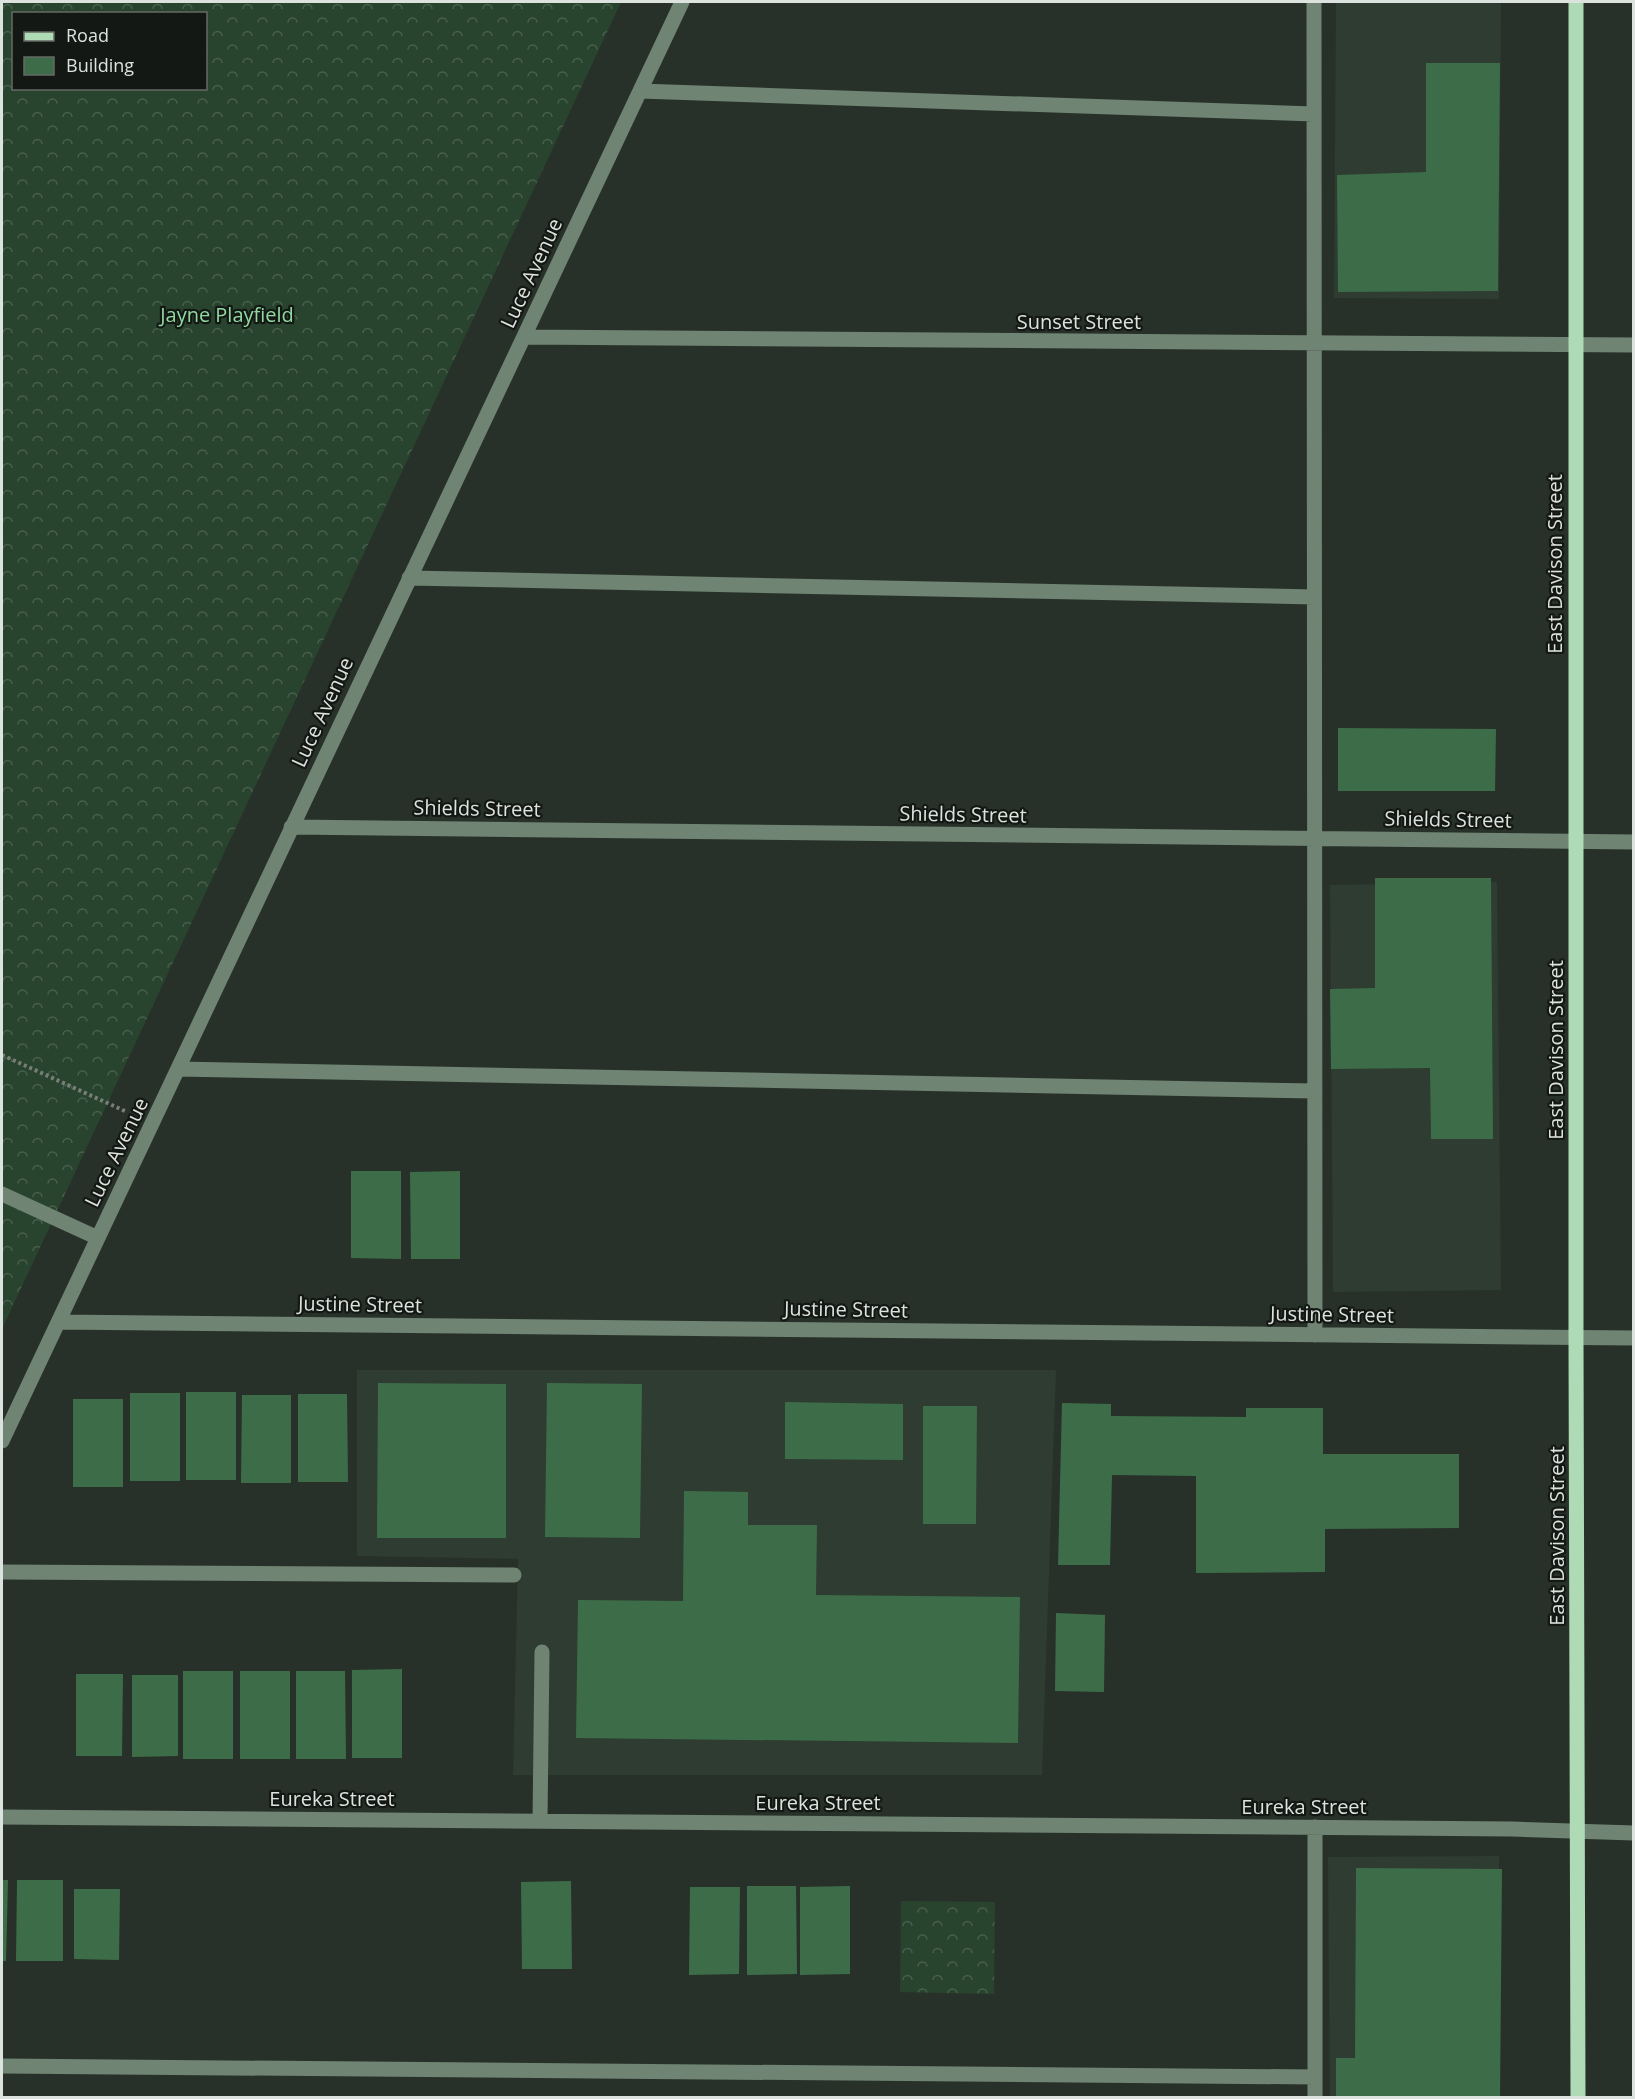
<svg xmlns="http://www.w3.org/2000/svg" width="1635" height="2099" font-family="'Open Sans',sans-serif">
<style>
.built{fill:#2e3c31}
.forest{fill:url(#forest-crowns);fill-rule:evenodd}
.building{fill:#3d6d48}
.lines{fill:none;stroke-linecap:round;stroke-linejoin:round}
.path{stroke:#787f79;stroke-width:4;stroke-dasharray:3 3;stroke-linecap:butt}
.minor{stroke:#6f8472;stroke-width:15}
.major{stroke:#afdab6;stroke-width:15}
.labels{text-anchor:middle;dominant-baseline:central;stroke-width:4.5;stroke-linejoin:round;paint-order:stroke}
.street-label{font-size:20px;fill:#dce2dd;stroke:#141814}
.park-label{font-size:20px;fill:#90d9a0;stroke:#141814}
</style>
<defs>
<pattern id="forest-crowns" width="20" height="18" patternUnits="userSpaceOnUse" patternTransform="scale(1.5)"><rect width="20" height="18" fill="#28442e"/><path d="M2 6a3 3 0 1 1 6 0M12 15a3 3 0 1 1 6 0" fill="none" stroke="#475f4c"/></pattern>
</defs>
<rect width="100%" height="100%" fill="#283129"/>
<!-- built -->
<path class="built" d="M 1336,2 L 1501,2 L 1499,299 L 1334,298 Z
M 1497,882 L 1501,1290 L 1333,1292 L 1330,885 Z
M 357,1370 L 1056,1370 L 1042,1775 L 513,1775 L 518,1559 L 357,1556 Z
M 1499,1856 L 1500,2097 L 1330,2097 L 1328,1857 Z"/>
<!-- forest -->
<path class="forest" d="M 2,2 L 621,2 L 2,1329 ZM 14,14 L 206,14 L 206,88 L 14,88 Z
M 901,1901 L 995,1902 L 994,1994 L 900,1992 Z"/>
<!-- building -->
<path class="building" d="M 1426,63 L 1500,63 L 1498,291 L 1338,292 L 1337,175 L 1426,172 Z
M 1338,728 L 1496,729 L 1495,791 L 1338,791 Z
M 1375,878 L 1491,878 L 1493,1139 L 1431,1139 L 1430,1068 L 1331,1069 L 1330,989 L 1375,988 Z
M 351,1171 L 401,1171 L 401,1259 L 351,1258 Z
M 460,1171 L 460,1259 L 411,1259 L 410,1172 Z
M 378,1383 L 506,1384 L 506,1538 L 377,1538 Z
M 547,1383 L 642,1384 L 640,1538 L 545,1537 Z
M 186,1392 L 236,1392 L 236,1480 L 186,1480 Z
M 130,1393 L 180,1393 L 180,1481 L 130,1481 Z
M 298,1394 L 347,1394 L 348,1482 L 298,1482 Z
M 242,1395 L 291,1395 L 291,1483 L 241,1483 Z
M 73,1399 L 123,1399 L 123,1487 L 73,1487 Z
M 785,1402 L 903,1404 L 903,1460 L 785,1459 Z
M 1062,1403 L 1111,1404 L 1111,1416 L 1246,1417 L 1246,1408 L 1323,1408 L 1323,1454 L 1459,1454 L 1459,1528 L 1325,1529 L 1325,1572 L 1196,1573 L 1196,1476 L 1112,1475 L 1110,1565 L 1058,1565 Z
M 923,1406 L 977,1406 L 976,1524 L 923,1524 Z
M 684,1491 L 748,1492 L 748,1525 L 817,1525 L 816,1595 L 1020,1597 L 1018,1743 L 576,1738 L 578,1600 L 683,1601 Z
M 1056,1613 L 1105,1615 L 1104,1692 L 1055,1691 Z
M 402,1669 L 402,1758 L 352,1758 L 352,1670 Z
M 183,1671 L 233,1671 L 233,1759 L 183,1759 Z
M 240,1671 L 290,1671 L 290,1759 L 240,1759 Z
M 296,1671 L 345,1671 L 346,1759 L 296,1759 Z
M 76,1674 L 123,1674 L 122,1756 L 76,1756 Z
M 132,1675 L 178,1675 L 178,1756 L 132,1757 Z
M 1356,1868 L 1502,1869 L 1500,2098 L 1336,2098 L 1336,2058 L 1355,2058 Z
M 2,1880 L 8,1880 L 6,1961 L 2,1961 Z
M 17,1880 L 63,1880 L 63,1961 L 16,1961 Z
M 571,1881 L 572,1969 L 522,1969 L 521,1882 Z
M 747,1886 L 796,1886 L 797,1974 L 747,1975 Z
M 850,1886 L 850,1974 L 800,1975 L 800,1887 Z
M 690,1887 L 740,1887 L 739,1974 L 689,1975 Z
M 74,1889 L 120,1889 L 119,1960 L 74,1959 Z"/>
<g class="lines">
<!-- path -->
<path class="path" d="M 2,1055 L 127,1112"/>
<!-- minor -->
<path class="minor" d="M 1314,2 L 1315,1335
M 640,91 L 1314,114
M 524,337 L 1634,345
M 409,578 L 1314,597
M 291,827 L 1634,842
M 178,1069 L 1315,1091
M 2,1194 L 98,1238
M 58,1322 L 1634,1338
M 2,1441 L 682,2
M 2,1572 L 514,1575
M 2,1817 L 1512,1829 L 1634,1833
M 540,1821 L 542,1652
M 1315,1827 L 1315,2098
M 2,2066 L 1315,2077"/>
<!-- major -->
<path class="major" d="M 1576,2 L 1576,1337 L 1578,2098"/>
</g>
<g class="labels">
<!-- street labels -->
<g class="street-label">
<text transform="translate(531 273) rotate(-65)">Luce Avenue</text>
<text x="1079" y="321">Sunset Street</text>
<text transform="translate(1554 564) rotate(-90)">East Davison Street</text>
<text transform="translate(322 712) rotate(-65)">Luce Avenue</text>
<text transform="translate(477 808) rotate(1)">Shields Street</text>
<text transform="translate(963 814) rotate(1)">Shields Street</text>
<text transform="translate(1448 819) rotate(1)">Shields Street</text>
<text transform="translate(1555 1050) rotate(-90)">East Davison Street</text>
<text transform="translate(116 1152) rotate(-64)">Luce Avenue</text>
<text transform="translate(360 1304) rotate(1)">Justine Street</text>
<text transform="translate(846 1309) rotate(1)">Justine Street</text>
<text transform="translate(1332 1314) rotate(1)">Justine Street</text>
<text transform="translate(1556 1536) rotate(-90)">East Davison Street</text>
<text x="332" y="1798">Eureka Street</text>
<text x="818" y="1802">Eureka Street</text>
<text x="1304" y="1806">Eureka Street</text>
</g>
<!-- park labels -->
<g class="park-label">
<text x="227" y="314">Jayne Playfield</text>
</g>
</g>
<!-- border -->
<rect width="1635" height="2099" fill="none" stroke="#dce2dd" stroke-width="6"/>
<!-- legend -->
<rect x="12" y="12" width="195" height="78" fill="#141814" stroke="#646964" stroke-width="1.5"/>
<rect x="24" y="32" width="30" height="9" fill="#afdab6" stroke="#646964" stroke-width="1.5"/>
<text x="66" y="42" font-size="18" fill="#dce2dd">Road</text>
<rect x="24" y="57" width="30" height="18" fill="#3d6d48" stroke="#646964" stroke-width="1.5"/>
<text x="66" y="72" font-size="18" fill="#dce2dd">Building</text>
</svg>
